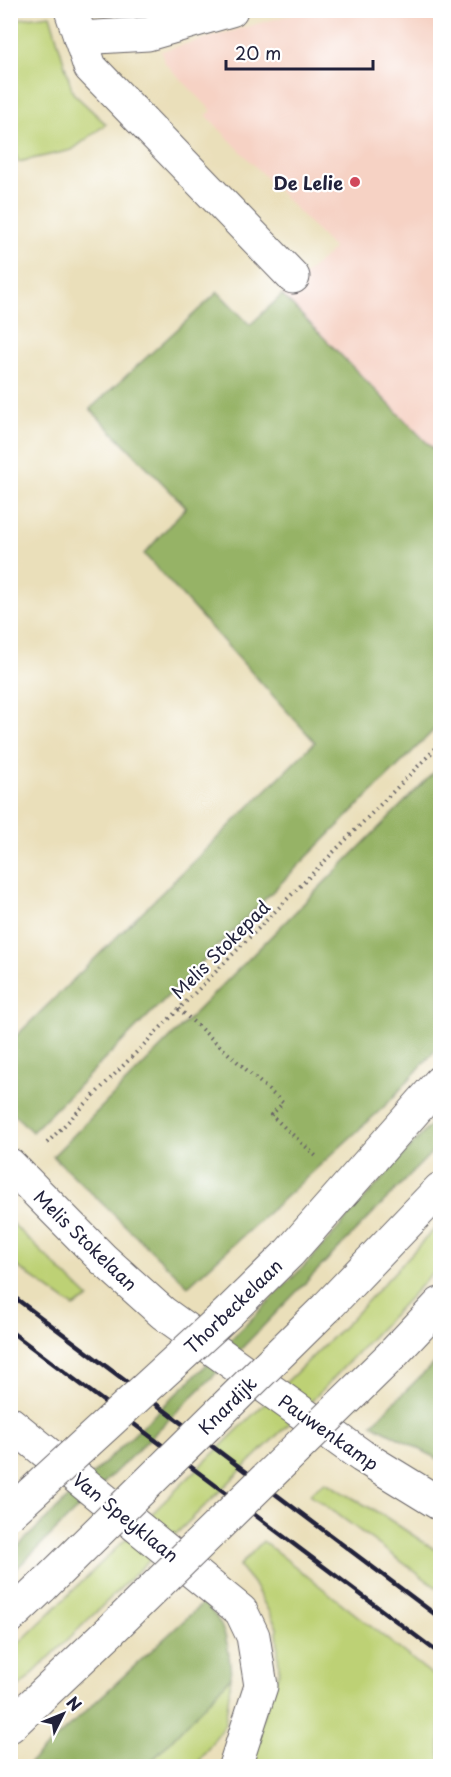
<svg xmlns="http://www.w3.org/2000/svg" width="451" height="1777" font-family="'Playpen Sans',sans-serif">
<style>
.built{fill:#f6d2c4}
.green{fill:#bdd174;stroke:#707a58;stroke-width:1.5}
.forest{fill:#96b366;stroke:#5c6a50;stroke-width:1.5}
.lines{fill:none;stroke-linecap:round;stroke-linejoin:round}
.minor-casing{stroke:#686467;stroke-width:35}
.major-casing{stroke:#686467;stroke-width:35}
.path{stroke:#686467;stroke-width:4;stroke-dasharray:1.5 4.5;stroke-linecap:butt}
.minor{stroke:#fff;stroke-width:33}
.major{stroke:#fff;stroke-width:33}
.rail{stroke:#22223b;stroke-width:4.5}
.minor-bridge-casing{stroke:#686467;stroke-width:35;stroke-linecap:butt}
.major-bridge-casing{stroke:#686467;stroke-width:35;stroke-linecap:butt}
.minor-bridge{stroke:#fff;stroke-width:33}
.major-bridge{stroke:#fff;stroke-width:33}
.poi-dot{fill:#d1495b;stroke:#fff;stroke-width:2}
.labels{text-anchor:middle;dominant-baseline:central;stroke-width:4.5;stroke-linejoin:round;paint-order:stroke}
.poi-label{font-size:18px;font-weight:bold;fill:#22223b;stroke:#fff;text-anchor:end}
.street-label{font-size:18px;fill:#22223b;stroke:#fff}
</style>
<rect width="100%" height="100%" fill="#fff"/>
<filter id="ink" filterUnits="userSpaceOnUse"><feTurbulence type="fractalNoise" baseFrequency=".0167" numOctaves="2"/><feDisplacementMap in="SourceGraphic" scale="12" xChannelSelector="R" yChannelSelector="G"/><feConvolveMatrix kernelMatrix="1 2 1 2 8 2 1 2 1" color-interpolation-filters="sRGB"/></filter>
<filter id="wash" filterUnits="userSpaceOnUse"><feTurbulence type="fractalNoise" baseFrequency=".008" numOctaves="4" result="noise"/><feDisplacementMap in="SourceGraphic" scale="24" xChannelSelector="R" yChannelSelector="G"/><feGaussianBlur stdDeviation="1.35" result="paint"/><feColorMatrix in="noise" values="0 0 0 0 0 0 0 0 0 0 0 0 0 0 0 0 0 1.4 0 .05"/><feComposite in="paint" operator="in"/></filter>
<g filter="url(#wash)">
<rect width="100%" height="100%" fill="#eadfba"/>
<!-- built -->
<path class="built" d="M 398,10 L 403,12 L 411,10 L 440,11 L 440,456 L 282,295 L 334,249 L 206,115 L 212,111 L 164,62 L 161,51 L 303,11 Z"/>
<!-- green -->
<path class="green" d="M 50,15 L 73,93 L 106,124 L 72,150 L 18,162 L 11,141 L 11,20 Z
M 11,1222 L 89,1298 L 74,1307 L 11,1262 Z
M 440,1223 L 440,1265 L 307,1406 L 11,1695 L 11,1651 L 350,1320 Z
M 325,1482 L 384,1516 L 440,1553 L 440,1590 L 310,1494 Z
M 263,1541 L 440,1681 L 440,1766 L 250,1766 L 260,1724 L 279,1672 L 277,1627 L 253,1583 L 239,1566 Z
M 231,1677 L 225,1724 L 196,1766 L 147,1766 Z"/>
<!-- forest -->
<path class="forest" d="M 108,11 L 159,11 L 127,20 Z
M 218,292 L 250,325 L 282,295 L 440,456 L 440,724 L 32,1132 L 11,1111 L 11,1041 L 315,742 L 144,554 L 186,507 L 90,409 Z
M 440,766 L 440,1045 L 388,1103 L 188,1286 L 53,1156 Z
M 440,1114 L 440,1144 L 240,1350 L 11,1574 L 11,1553 L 204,1367 L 312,1258 Z
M 440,1357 L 440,1460 L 372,1424 Z
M 203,1603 C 227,1622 229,1648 231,1677 L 147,1766 L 26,1766 Z"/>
</g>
<g filter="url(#ink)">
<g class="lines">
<defs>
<path id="minor" d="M 71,10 L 90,67 L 293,277
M 80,38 L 148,34 L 231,10
M 10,1165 L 103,1259 L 163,1313 L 362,1456 L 440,1504
M 229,1312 L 289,1253 L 440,1082
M 10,1423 L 241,1611 L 253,1636 L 261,1686 L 235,1766"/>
<path id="major" d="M 326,1308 L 440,1189
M 391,1356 L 440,1304
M 10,1617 L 43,1586
M 10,1726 L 110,1631"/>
</defs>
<!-- minor casing -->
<use href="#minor" class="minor-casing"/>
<!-- major casing -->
<use href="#major" class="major-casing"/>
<!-- path -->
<path class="path" d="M 179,1009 L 283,1103 L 271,1115 L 317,1157
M 47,1143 L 440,744"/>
<!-- minor -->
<use href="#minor" class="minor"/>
<!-- major -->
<use href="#major" class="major"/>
<!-- rail -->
<path class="rail" d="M 10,1294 L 440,1618
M 10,1331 L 440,1654"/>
<defs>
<path id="minor-bridge" d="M 10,1513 L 229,1312"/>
<path id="major-bridge" d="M 43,1586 L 326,1308
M 110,1631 L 391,1356"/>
</defs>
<!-- minor-bridge casing -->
<use href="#minor-bridge" class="minor-bridge-casing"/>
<!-- major-bridge casing -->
<use href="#major-bridge" class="major-bridge-casing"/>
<!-- minor-bridge -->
<use href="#minor-bridge" class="minor-bridge"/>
<!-- major-bridge -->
<use href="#major-bridge" class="major-bridge"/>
</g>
</g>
<!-- markers -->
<circle class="poi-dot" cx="355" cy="182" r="6"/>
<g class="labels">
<!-- poi labels -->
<g class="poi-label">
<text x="343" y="182">De Lelie</text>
</g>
<!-- street labels -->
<g class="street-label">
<text transform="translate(220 949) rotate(-45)">Melis Stokepad</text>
<text transform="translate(86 1240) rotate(44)">Melis Stokelaan</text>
<text transform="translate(233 1306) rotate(-44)">Thorbeckelaan</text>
<text transform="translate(227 1405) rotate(-45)">Knardijk</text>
<text transform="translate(329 1432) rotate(35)">Pauwenkamp</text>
<text transform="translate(126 1517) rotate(39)">Van Speyklaan</text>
</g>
</g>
<!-- margin -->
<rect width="451" height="1777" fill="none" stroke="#fff" stroke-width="36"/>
<!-- north arrow -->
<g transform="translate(63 1714) rotate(47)" stroke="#ffffff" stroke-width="4.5" paint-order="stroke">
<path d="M0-4.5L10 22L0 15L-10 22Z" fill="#22223b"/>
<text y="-9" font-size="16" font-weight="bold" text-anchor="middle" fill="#22223b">N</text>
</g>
<!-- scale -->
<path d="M226 60v9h147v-9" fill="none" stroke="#22223b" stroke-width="3"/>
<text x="235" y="60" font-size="18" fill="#22223b" stroke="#ffffff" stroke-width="4.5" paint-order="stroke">20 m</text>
</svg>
